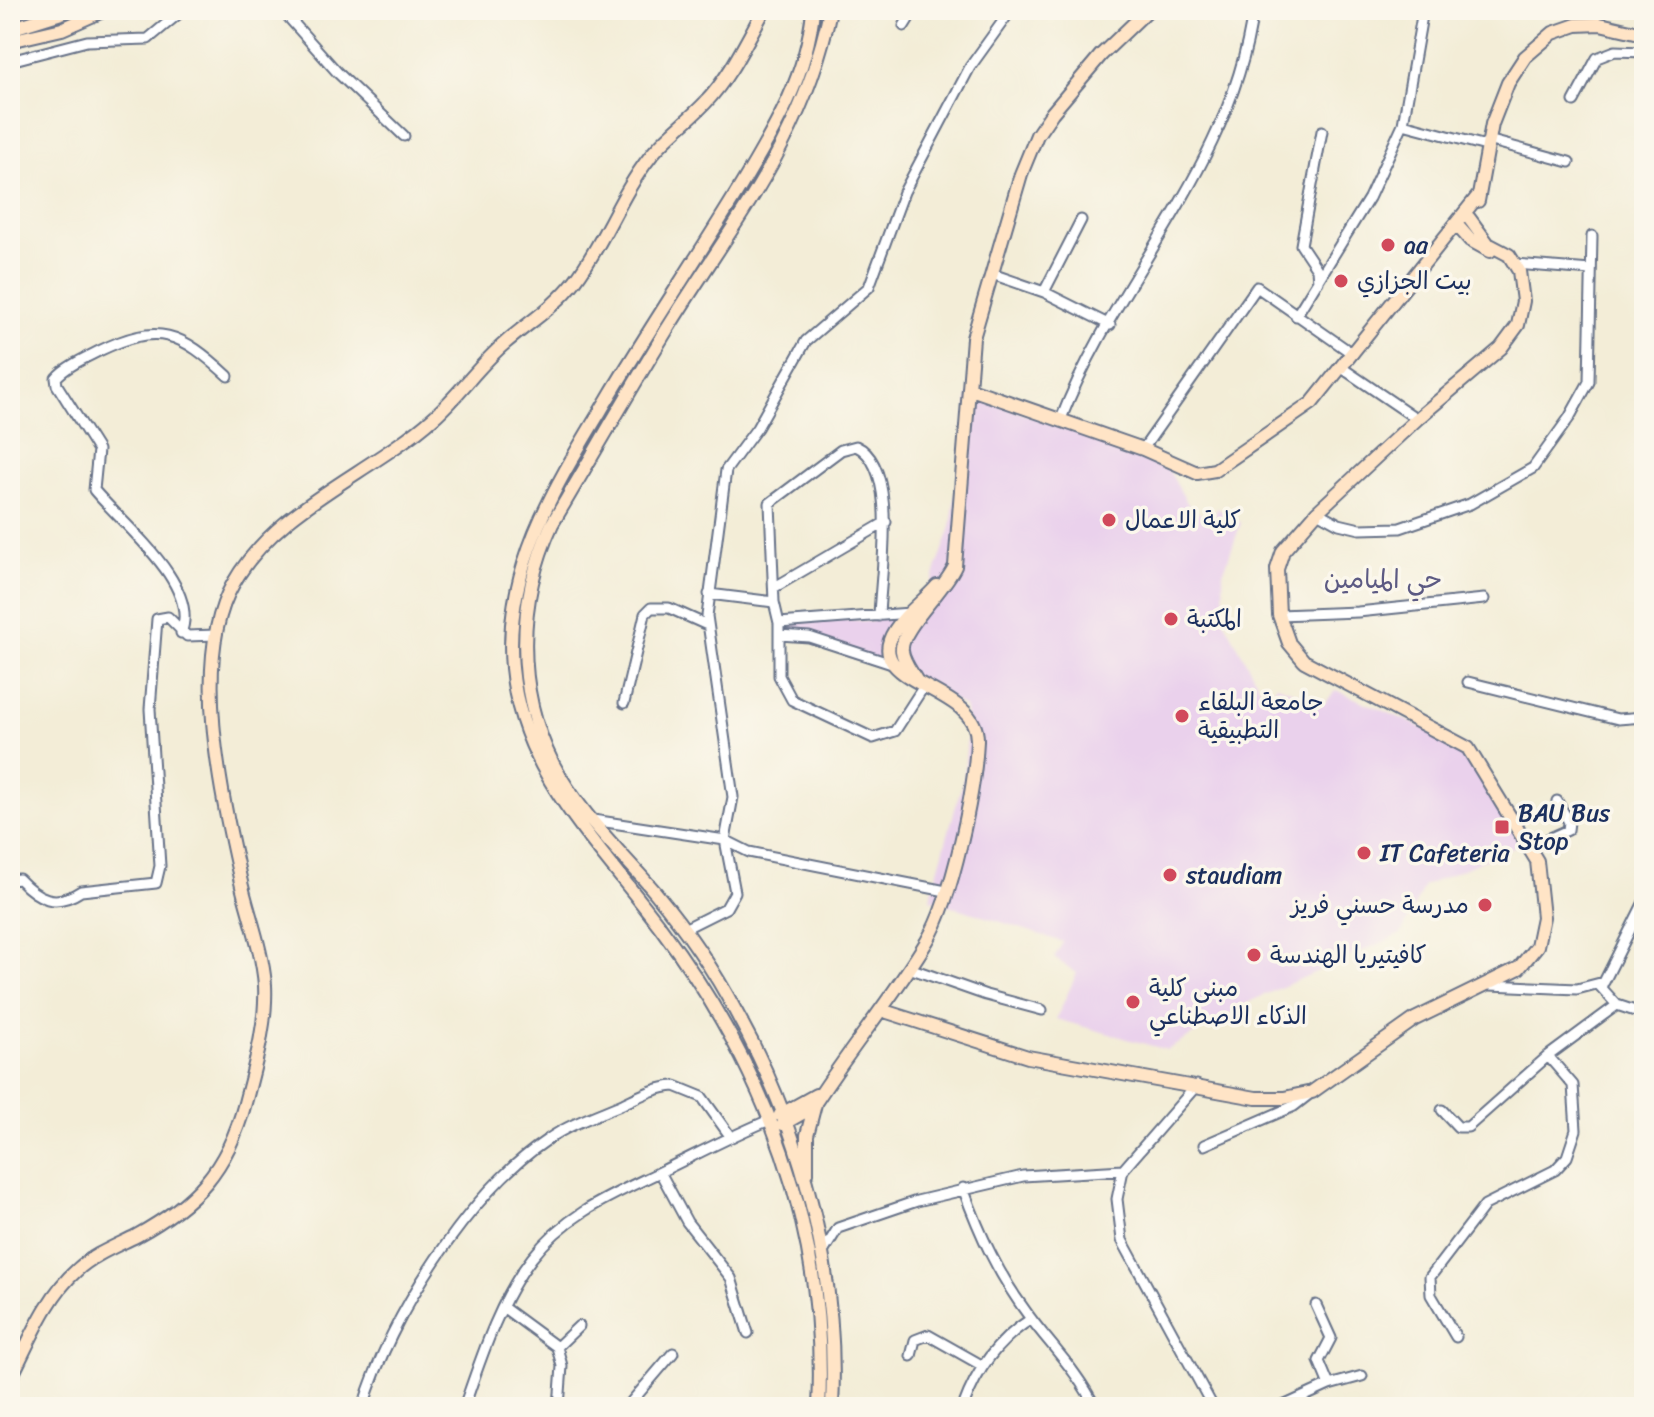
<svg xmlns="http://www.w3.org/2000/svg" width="1654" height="1417" font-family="Sriracha,'Playpen Sans Arabic',sans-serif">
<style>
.built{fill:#ead1ec}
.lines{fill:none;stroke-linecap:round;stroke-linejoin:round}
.street-casing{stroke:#677288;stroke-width:13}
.secondary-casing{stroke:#677288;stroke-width:16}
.street{stroke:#fff;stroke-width:9}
.secondary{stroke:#ffe4c6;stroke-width:12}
.poi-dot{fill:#d1495b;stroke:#fbf7ec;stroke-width:3}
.labels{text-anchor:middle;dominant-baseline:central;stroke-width:7;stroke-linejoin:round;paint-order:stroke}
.poi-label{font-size:24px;fill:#1b2f5e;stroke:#fbf7ec;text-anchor:start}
.neighbourhood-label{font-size:26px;fill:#5c5a83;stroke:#fbf7ec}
</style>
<rect width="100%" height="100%" fill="#fbf7ec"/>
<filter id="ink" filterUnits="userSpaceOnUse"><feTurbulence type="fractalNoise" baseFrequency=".0125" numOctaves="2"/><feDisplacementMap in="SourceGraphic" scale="16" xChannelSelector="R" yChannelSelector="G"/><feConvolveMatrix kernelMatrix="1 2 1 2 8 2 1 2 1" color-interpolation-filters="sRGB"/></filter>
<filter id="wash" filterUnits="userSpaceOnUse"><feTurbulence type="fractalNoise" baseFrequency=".006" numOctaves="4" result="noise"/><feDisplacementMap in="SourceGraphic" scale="32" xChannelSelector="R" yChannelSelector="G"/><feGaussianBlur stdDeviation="1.8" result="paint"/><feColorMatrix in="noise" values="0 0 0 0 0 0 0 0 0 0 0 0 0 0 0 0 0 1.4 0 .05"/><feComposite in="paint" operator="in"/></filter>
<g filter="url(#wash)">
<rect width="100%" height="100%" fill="#f3edd7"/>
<!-- built -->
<path class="built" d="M 968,394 L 1164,462 L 1189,506 L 1213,523 L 1217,508 L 1241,523 L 1223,573 L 1224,620 L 1267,701 L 1277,685 L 1325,703 L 1336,690 L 1467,747 L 1526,842 L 1424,886 L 1401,934 L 1253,1000 L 1167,1050 L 1056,1019 L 1077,973 L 1054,958 L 1063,942 L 930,899 L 964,777 L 968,725 L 965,707 L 916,679 L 782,631 L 801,621 L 848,619 L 871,622 L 880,616 L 907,613 L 928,593 L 951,527 Z"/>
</g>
<g filter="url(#ink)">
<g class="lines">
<defs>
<path id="street" d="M 282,10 L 337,72 L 404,136
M 904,26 L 914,10
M 10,61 L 87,41 L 148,39 L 183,10
M 1574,101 L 1597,58 L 1615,51 L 1644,52
M 1403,124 L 1486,146
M 1488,140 L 1569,162
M 1515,264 L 1591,270
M 992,274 L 1044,292 L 1110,325
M 1318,282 L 1317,269 L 1301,245 L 1322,131
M 1044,292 L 1081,220
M 1296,316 L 1369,198 L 1403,124 L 1423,10
M 1342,368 L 1417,419
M 1061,419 C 1115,279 1233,165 1253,10
M 1143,449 L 1257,287 L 1353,354
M 1317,512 L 1339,524 L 1360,529 L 1400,528 L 1470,504 L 1533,468 L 1569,418 L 1589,382 L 1592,236
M 775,587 L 886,522
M 709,594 L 774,602 L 779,623 L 779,676 L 792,700 L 873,738 L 895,731 L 924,686
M 774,602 L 770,503 L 841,450 L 856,446 C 900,466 880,576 879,616
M 1279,615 L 1358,612 L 1484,599
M 779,623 L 910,613
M 181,633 C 201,585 122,524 94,490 L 98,450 L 57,385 L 56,378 C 65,367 85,358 99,351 C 159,322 180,332 228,376
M 779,635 L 809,637 L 895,665
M 1468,682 L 1618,719 L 1644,717
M 624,703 L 645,614 L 651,608 L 669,608 L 707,625
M 593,820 L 725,840 L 749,852 L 946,891
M 1530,847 L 1568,830 L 1569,822 L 1557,801
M 10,880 L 19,879 C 38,899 55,908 81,891 L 156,883 L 160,866 L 150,709 L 157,619 L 168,617 L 187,636 L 216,635
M 684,929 L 726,908 L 735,892 L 725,840 L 733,797 L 707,616 L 726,470 L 757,428 L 806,341 L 869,287 L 904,192 L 970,67 L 1011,10
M 909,968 L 986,995 L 1042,1010
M 1490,985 L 1577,989 L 1604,982 L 1644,902
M 1617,1005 L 1644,1014
M 1442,1110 L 1458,1127 L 1468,1127 L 1548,1056
M 1204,1145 L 1294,1106 L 1312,1092
M 1123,1170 L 1117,1199 L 1122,1240 L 1213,1407
M 660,1172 L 687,1222 L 731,1278 L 748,1333
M 963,1188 C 980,1235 999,1276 1029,1316 C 1051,1346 1078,1372 1095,1407
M 822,1254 L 838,1228 L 917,1201 L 1023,1176 L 1123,1170 L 1197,1085
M 1316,1305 L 1331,1338 L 1319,1361 L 1329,1385
M 504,1308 L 557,1347 L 562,1366 L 559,1407
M 1456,1337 L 1431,1295 L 1430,1277 L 1485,1205 L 1555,1170 L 1567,1157 L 1576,1130 L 1573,1085 L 1548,1056 L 1617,1005 L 1598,984
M 557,1347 L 579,1326
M 911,1356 L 915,1340 L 928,1335 L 983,1366
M 363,1407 C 389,1318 469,1192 547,1140 C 568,1125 594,1116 618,1106 C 636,1098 655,1087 675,1086 L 702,1097 L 730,1136
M 464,1407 C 481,1358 500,1299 532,1258 C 567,1213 613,1195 662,1171 C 699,1153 735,1134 772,1119
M 627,1407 L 673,1353
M 963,1407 C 977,1369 997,1341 1031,1319
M 1281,1407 L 1329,1385 L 1362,1376"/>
<path id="secondary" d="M 813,10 C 807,77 773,132 739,189 C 696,260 649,329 607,400 C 557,483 503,567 512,668 C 522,775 600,846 661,928 C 765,1067 828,1231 819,1407
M 830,10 C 804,140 733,222 666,331 C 627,395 590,460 552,524 C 517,600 515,688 553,764 C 578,812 620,851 655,892 C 685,928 714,970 736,1012 C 802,1131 839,1271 832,1407
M 10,29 L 71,10
M 10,41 L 62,29 L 105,10
M 1478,201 L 1492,124 L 1508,83 L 1525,57 L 1553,33 L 1576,25 L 1600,24 L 1644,34
M 1456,224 L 1470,240 L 1490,251
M 971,389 L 1143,449 L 1197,473 L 1215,470 L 1312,403 L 1478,196
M 916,680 C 911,671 903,661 902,651 C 899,630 944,591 955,566 L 973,338 L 1021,174 L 1037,135 L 1052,113 L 1101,55 L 1148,10
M 881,1010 L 1028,1057 L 1256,1098 L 1284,1098 L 1312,1092 L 1415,1019 L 1519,968 L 1537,946 L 1543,917 L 1537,861 L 1468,748 L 1304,661 L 1289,643 L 1279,615 L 1277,569 L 1283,551 L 1317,512 L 1417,419 L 1501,348 L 1518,325 L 1523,301 L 1519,271 L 1509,255 L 1488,244 L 1469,218
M 780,1115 L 816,1095
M 783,1124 L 806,1111 L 817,1100 C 852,1046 894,996 927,941 C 952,900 975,790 977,741 C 979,684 859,686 895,630 C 906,613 924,601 937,586
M 807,1173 L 807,1135 L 815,1104
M 10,1379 C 29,1343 46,1297 77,1270 C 93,1255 116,1246 136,1236 C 196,1203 227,1170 245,1103 C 255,1065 267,1024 265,985 C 262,948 248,914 240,878 C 222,797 190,659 233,584 C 277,506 370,474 434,417 C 460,394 479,365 505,343 C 529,322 555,307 575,281 C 604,243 620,195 650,157 C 665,137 687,122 705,103 C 730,77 746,42 764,10"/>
</defs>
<!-- street casing -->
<use href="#street" class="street-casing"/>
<!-- secondary casing -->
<use href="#secondary" class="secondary-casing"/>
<!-- street -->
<use href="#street" class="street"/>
<!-- secondary -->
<use href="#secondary" class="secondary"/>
</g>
</g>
<!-- markers -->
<g class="poi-dot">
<circle cx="1388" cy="245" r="8"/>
<circle cx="1341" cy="281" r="8"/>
<circle cx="1109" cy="520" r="8"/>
<circle cx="1171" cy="619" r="8"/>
<circle cx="1182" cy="716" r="8"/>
<rect x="1494" y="819" width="16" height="16" rx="4"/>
<circle cx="1364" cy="853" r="8"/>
<circle cx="1170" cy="875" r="8"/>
<circle cx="1485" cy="905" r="8"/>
<circle cx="1254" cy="955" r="8"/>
<circle cx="1133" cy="1002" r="8"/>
</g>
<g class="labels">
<!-- poi labels -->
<g class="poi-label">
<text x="1404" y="245">aa</text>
<text x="1357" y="281">بيت الجزازي</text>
<text x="1125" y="520">كلية الاعمال</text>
<text x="1187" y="619">المكتبة</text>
<text x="1198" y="702">جامعة البلقاء<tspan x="1198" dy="28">التطبيقية</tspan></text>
<text x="1518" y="813">BAU Bus<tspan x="1518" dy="28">Stop</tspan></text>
<text x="1380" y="853">IT Cafeteria</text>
<text x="1186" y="875">staudiam</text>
<text x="1469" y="905" text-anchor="end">مدرسة حسني فريز</text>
<text x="1270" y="955">كافيتيريا الهندسة</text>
<text x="1149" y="988">مبنى كلية<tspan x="1149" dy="28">الذكاء الاصطناعي</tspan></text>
</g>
<!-- neighbourhood labels -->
<g class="neighbourhood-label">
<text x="1383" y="579">حي الميامين</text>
</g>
</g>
<!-- margin -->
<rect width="1654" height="1417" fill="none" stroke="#fbf7ec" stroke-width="40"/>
</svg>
